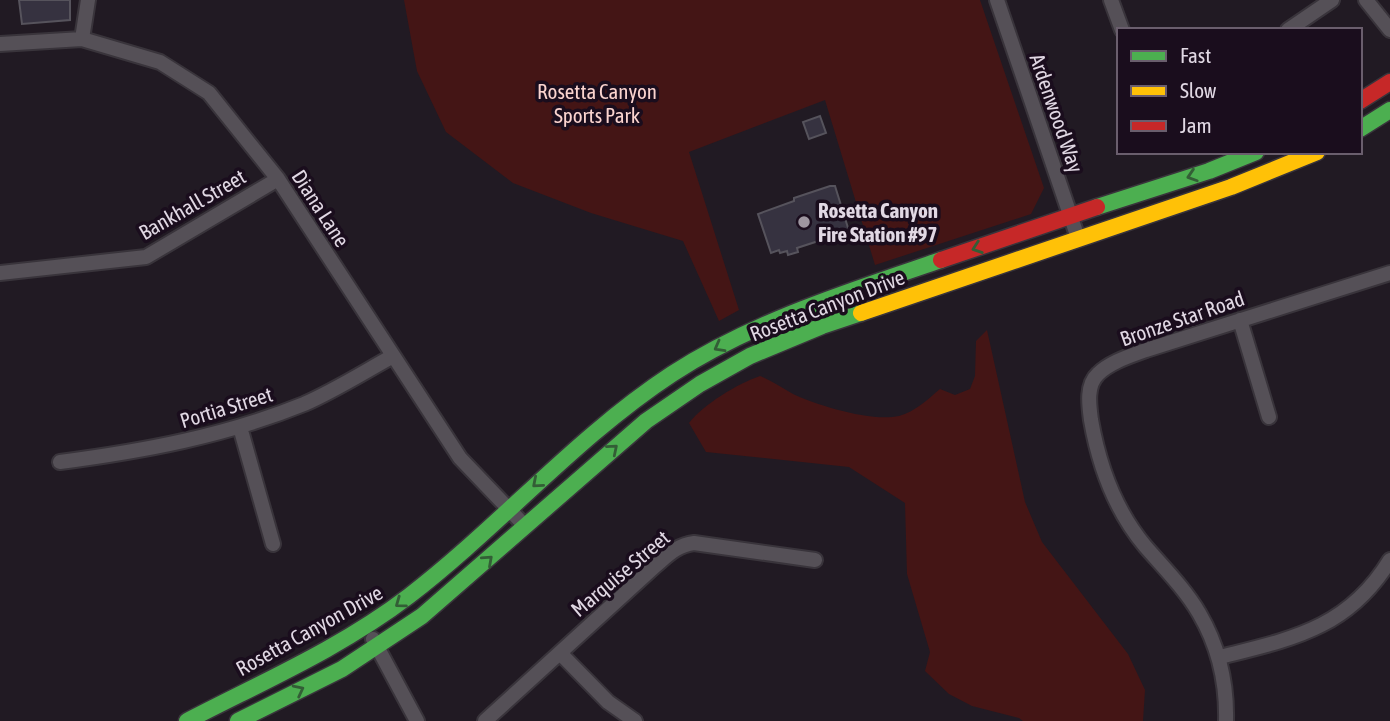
<svg xmlns="http://www.w3.org/2000/svg" width="1390" height="721" font-family="'Asap Condensed',sans-serif">
<style>
.green{fill:#441515}
.building{fill:#363240;stroke:#56535c;stroke-width:2}
.lines{fill:none;stroke-linecap:round;stroke-linejoin:round}
.street-casing{stroke:#39343b;stroke-width:18}
.fast-casing{stroke:#39343b;stroke-width:19}
.slow-casing{stroke:#39343b;stroke-width:19}
.jam-casing{stroke:#39343b;stroke-width:19}
.street{stroke:#555057;stroke-width:14}
.fast{stroke:#4caf50;stroke-width:16}
.slow{stroke:#ffc107;stroke-width:16}
.jam{stroke:#c62828;stroke-width:16}
.oneway{stroke:#335e36}
.poi-dot{fill:#9e96a0;stroke:#1a0d1d;stroke-width:2.5}
.labels{text-anchor:middle;dominant-baseline:central;stroke-width:7;stroke-linejoin:round;paint-order:stroke}
.park-label{font-size:21px;fill:#fbd4cf;stroke:#1a0d1d}
.street-label{font-size:21px;fill:#e1d8e4;stroke:#1a0d1d}
.poi-label{font-size:21px;font-weight:bold;fill:#e1d8e4;stroke:#1a0d1d;text-anchor:start}
</style>
<rect width="100%" height="100%" fill="#211a23"/>
<!-- green -->
<path class="green" d="M 404,0 L 980,0 L 1044,188 L 1031,214 L 875,265 L 825,100 L 689,152 L 739,310 L 719,321 L 683,241 L 591,213 L 513,183 L 446,132 L 417,71 Z
M 987,330 L 1025,502 L 1042,542 L 1128,654 L 1145,690 L 1143,721 L 1023,721 L 1019,718 L 972,706 L 949,694 L 925,671 L 930,652 L 907,574 L 905,503 L 849,467 L 706,452 L 689,423 C 704,404 737,384 760,376 C 772,381 782,388 793,394 C 819,406 871,422 899,416 C 915,412 928,399 940,389 L 955,395 L 970,389 L 975,376 L 976,341 Z"/>
<!-- building -->
<path class="building" d="M 19,0 L 70,0 L 70,20 L 22,24 Z
M 820,116 L 826,133 L 809,139 L 803,122 Z
M 830,186 L 835,186 L 849,231 L 797,248 L 798,252 L 788,255 L 787,251 L 780,253 L 779,250 L 771,253 L 758,214 L 794,201 L 794,198 Z"/>
<g class="lines">
<defs>
<path id="street" d="M 997,0 L 1078,238
M 1111,0 L 1122,30
M 1366,0 L 1390,30
M 1288,30 L 1332,0
M 82,39 L 88,0
M 0,44 L 82,39 L 160,62 L 209,93 L 278,179 L 460,458 L 525,526
M 0,273 L 146,257 L 278,179
M 1240,320 L 1269,417
M 240,427 L 273,544
M 60,462 C 144,451 225,436 304,404 C 334,391 364,372 393,356
M 373,639 L 417,721
M 560,653 L 608,702 L 635,721
M 1220,657 C 1291,639 1348,629 1390,560
M 485,721 L 655,566 C 667,556 677,545 694,543 L 815,560
M 1226,721 C 1227,682 1219,647 1199,613 C 1185,589 1164,568 1145,546 C 1115,510 1099,466 1091,420 C 1089,405 1086,385 1098,374 C 1110,362 1130,356 1146,350 L 1390,273"/>
<path id="fast" d="M 1360,129 L 1390,110
M 1097,207 L 1209,171 L 1256,152
M 187,721 C 262,682 341,648 409,596 C 500,526 576,437 672,374 C 754,321 850,291 941,260
M 238,721 L 342,669 L 422,616 L 646,421 L 700,384 L 750,356 L 822,326 L 861,313"/>
<path id="slow" d="M 861,313 L 1231,187 L 1317,152"/>
<path id="jam" d="M 1360,101 L 1390,82
M 941,260 L 1097,207"/>
</defs>
<!-- street casing -->
<use href="#street" class="street-casing"/>
<!-- fast casing -->
<use href="#fast" class="fast-casing"/>
<!-- slow casing -->
<use href="#slow" class="slow-casing"/>
<!-- jam casing -->
<use href="#jam" class="jam-casing"/>
<!-- street -->
<use href="#street" class="street"/>
<!-- fast -->
<use href="#fast" class="fast"/>
<!-- slow -->
<use href="#slow" class="slow"/>
<!-- jam -->
<use href="#jam" class="jam"/>
</g>
<!-- one-way arrows -->
<defs><path id="oneway-chevron" d="M-2-3.5L2.5 0L-2 3.5" fill="none" stroke-width="1.6" stroke-linecap="round" stroke-linejoin="round" transform="scale(1.75)"/></defs>
<g class="oneway">
<use href="#oneway-chevron" transform="translate(1192 176) rotate(162)"/>
<use href="#oneway-chevron" transform="translate(977 248) rotate(161)"/>
<use href="#oneway-chevron" transform="translate(719 347) rotate(151)"/>
<use href="#oneway-chevron" transform="translate(613 449) rotate(-40)"/>
<use href="#oneway-chevron" transform="translate(537 483) rotate(139)"/>
<use href="#oneway-chevron" transform="translate(488 560) rotate(-42)"/>
<use href="#oneway-chevron" transform="translate(400 603) rotate(144)"/>
<use href="#oneway-chevron" transform="translate(299 690) rotate(-27)"/>
</g>
<!-- markers -->
<circle class="poi-dot" cx="804" cy="222" r="7"/>
<g class="labels">
<!-- park labels -->
<g class="park-label">
<text x="597" y="91">Rosetta Canyon<tspan x="597" dy="24">Sports Park</tspan></text>
</g>
<!-- street labels -->
<g class="street-label">
<text transform="translate(1057 113) rotate(71)">Ardenwood Way</text>
<text transform="translate(192 204) rotate(-30)">Bankhall Street</text>
<text transform="translate(321 208) rotate(57)">Diana Lane</text>
<text transform="translate(827 305) rotate(-21)">Rosetta Canyon Drive</text>
<text transform="translate(1182 318) rotate(-19)">Bronze Star Road</text>
<text transform="translate(226 407) rotate(-17)">Portia Street</text>
<text transform="translate(620 573) rotate(-40)">Marquise Street</text>
<text transform="translate(309 630) rotate(-29)">Rosetta Canyon Drive</text>
</g>
<!-- poi labels -->
<g class="poi-label">
<text x="818" y="210">Rosetta Canyon<tspan x="818" dy="24">Fire Station #97</tspan></text>
</g>
</g>
<!-- legend -->
<rect x="1117" y="28" width="245" height="126" fill="#1a0d1d" stroke="#6a5e6d" stroke-width="2"/>
<rect x="1131" y="51" width="35" height="10" fill="#4caf50" stroke="#6a5e6d" stroke-width="2"/>
<text x="1180" y="63" font-size="21" fill="#e1d8e4">Fast</text>
<rect x="1131" y="86" width="35" height="10" fill="#ffc107" stroke="#6a5e6d" stroke-width="2"/>
<text x="1180" y="98" font-size="21" fill="#e1d8e4">Slow</text>
<rect x="1131" y="121" width="35" height="10" fill="#c62828" stroke="#6a5e6d" stroke-width="2"/>
<text x="1180" y="133" font-size="21" fill="#e1d8e4">Jam</text>
</svg>
